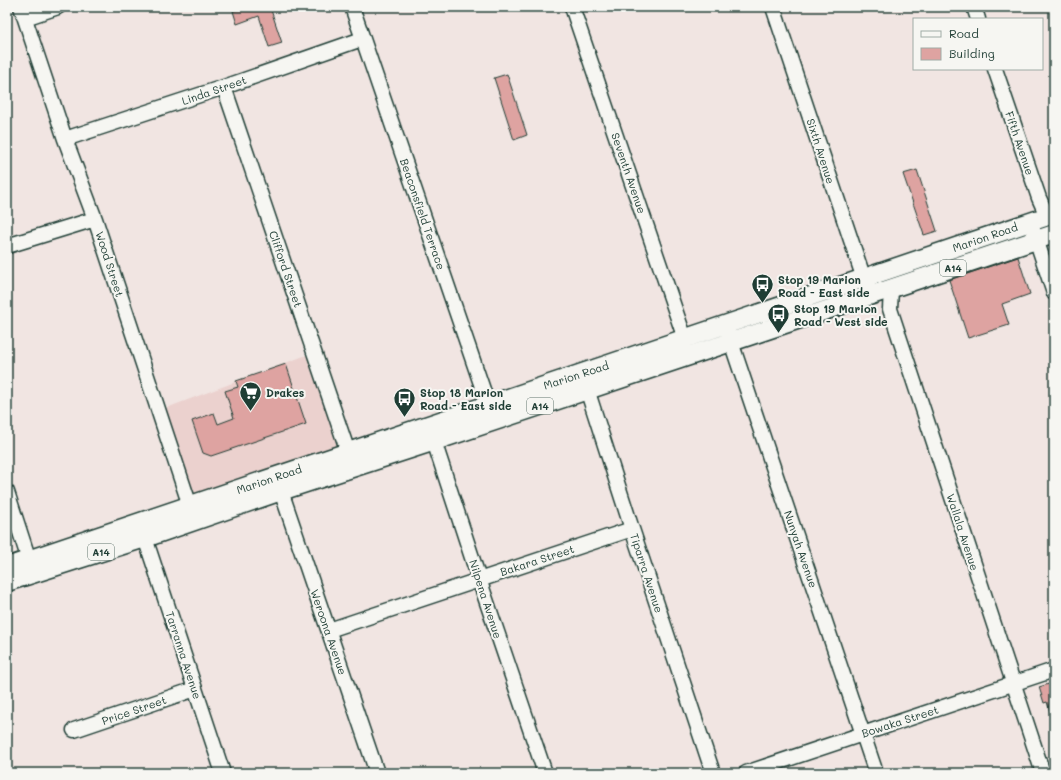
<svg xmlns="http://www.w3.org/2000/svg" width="1061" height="780" font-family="Mali,sans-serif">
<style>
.built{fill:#ebd1ce}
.building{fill:#dea3a1;stroke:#1f3d34}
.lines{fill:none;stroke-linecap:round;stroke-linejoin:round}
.minor-casing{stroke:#1f3d34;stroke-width:17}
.major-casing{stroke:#1f3d34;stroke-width:21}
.minor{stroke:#f6f6f2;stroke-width:14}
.major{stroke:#f6f6f2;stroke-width:18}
.labels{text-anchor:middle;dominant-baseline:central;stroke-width:4;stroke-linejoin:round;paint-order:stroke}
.shield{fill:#f6f6f2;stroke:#60746d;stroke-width:1}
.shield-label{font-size:10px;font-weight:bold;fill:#1f3d34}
.street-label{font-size:11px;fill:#1f3d34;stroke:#f6f6f2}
.poi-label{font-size:11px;font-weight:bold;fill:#1f3d34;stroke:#f6f6f2;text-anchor:start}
</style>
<rect width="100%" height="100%" fill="#f1e5e2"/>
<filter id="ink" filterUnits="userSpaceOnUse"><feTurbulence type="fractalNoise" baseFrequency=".025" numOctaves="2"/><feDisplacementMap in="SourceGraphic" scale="8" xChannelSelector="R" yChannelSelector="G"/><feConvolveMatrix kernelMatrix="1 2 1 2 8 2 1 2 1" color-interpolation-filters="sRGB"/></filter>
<g filter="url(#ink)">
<!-- built -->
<path class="built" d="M 312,353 L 343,453 L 192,502 L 161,410 Z"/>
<!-- building -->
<path class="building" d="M 243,7 L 270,7 L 282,43 L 269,47 L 259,16 L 237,24 L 233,11 Z
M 507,74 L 527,135 L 514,140 L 494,78 Z
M 917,170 L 937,231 L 924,235 L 903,174 Z
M 1018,257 L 1030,294 L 1002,304 L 1009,325 L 968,338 L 949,280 Z
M 286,364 L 306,424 L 211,456 L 203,453 L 192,421 L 214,413 L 218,424 L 234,418 L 225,391 L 238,387 L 236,381 Z
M 1052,683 L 1054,690 L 1054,718 L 1052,718 L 1047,702 L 1044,703 L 1039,687 Z"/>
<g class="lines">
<defs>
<path id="minor" d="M 21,7 L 65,139 L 95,219 L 193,515
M 352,7 L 491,413
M 572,7 L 685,339
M 773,7 L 867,288
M 974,7 L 978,19
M 25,18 L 58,7
M 995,69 L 1039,198 L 1047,216
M 224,87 L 348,452
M 65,139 L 224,87 L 362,39
M 1033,230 L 1054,293
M 7,246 L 95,219
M 891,289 L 890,309 L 1043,773
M 728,333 L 876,773
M 584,380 L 632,529 L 713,773
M 431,432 L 479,579 L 545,773
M 281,491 L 377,773
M 7,492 L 29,560
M 145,538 L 223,773
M 329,630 L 632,529
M 74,730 L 195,689
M 746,773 L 1054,670"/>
<path id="major" d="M 7,567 L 1054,214
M 7,582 L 145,538 L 281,491 L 435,441 L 1054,234"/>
</defs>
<!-- minor casing -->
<use href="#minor" class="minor-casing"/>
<!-- major casing -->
<use href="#major" class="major-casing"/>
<!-- minor -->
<use href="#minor" class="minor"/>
<!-- major -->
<use href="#major" class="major"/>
</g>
</g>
<!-- icons -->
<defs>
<symbol id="bus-pin" viewBox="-11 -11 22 30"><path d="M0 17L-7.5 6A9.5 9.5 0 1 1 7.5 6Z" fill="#1f3d34" stroke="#f6f6f2"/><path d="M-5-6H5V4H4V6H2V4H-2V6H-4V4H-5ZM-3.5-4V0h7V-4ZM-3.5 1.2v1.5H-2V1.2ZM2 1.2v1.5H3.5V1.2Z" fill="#fff"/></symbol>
<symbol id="supermarket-pin" viewBox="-11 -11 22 30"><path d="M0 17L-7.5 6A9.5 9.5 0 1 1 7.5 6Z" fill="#1f3d34" stroke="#f6f6f2"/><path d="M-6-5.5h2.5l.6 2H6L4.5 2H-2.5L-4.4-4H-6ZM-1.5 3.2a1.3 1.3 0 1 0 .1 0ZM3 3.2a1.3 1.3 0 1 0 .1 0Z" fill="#fff"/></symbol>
</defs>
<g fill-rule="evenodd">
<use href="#bus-pin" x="750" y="272" width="25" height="34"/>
<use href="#bus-pin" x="766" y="302" width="25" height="34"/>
<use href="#supermarket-pin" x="238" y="380" width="25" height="34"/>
<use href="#bus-pin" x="392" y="386" width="25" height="34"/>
</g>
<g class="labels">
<!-- shield labels -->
<g class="shield">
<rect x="940" y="260" width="26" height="16" rx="3"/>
<rect x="527" y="398" width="26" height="16" rx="3"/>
<rect x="88" y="544" width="26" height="16" rx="3"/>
</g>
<g class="shield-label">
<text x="953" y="268">A14</text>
<text x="540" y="406">A14</text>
<text x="101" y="552">A14</text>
</g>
<!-- street labels -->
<g class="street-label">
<text transform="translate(214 90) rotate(-19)">Linda Street</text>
<text transform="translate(1020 143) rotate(71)">Fifth Avenue</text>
<text transform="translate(821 151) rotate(72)">Sixth Avenue</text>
<text transform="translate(629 173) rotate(71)">Seventh Avenue</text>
<text transform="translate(423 214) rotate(71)">Beaconsfield Terrace</text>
<text transform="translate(985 237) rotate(-19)">Marion Road</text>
<text transform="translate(110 264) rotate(72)">Wood Street</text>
<text transform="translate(286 269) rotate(71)">Clifford Street</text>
<text transform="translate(576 375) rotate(-18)">Marion Road</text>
<text transform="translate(269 479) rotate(-19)">Marion Road</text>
<text transform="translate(963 532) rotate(72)">Wallala Avenue</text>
<text transform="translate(801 549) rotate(71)">Nunyah Avenue</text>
<text transform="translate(537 560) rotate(-18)">Bakara Street</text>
<text transform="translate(647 573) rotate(72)">Tiparra Avenue</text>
<text transform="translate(486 599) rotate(72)">Nilpena Avenue</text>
<text transform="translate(329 632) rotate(71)">Weroona Avenue</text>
<text transform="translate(184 655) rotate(72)">Tarranna Avenue</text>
<text transform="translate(134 710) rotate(-19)">Price Street</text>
<text transform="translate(900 721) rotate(-18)">Bowaka Street</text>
</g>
<!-- poi labels -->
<g class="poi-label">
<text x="778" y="279">Stop 19 Marion<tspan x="778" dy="13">Road - East side</tspan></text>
<text x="794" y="308">Stop 19 Marion<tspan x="794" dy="13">Road - West side</tspan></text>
<text x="266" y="392">Drakes</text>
<text x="420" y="392">Stop 18 Marion<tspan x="420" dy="13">Road - East side</tspan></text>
</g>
</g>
<!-- margin -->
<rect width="1061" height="780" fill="none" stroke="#f6f6f2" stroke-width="24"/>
<rect x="12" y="12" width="1037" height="756" fill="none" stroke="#1f3d34" stroke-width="1.5" filter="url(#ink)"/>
<!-- legend -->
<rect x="913" y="18" width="130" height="52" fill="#f6f6f2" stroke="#a0aca6"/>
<rect x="921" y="31" width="20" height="6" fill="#f6f6f2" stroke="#a0aca6"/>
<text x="949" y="38" font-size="12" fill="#1f3d34">Road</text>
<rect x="921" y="48" width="20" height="12" fill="#dea3a1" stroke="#a0aca6"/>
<text x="949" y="58" font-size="12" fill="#1f3d34">Building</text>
</svg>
